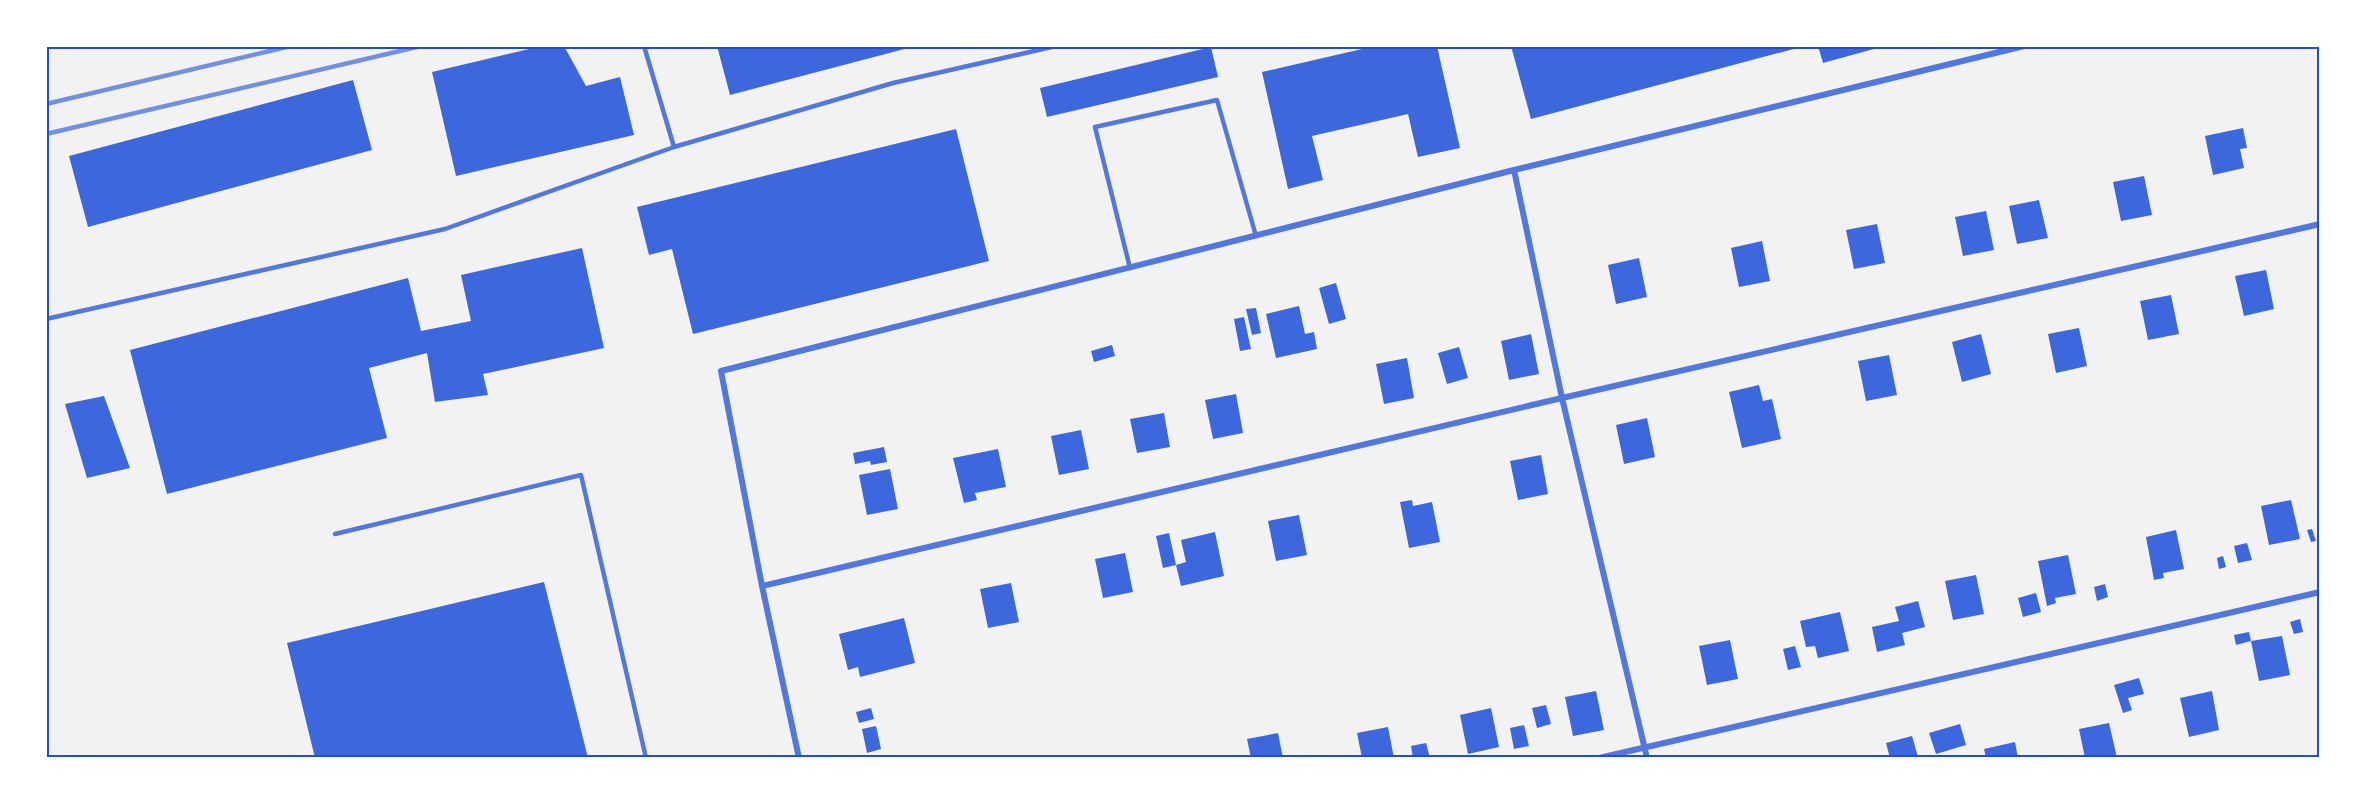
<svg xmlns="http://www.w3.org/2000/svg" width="2366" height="804" font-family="'Source Sans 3',sans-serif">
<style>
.building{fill:#3d67dc}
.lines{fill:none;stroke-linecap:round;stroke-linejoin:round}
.service{stroke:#5277de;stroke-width:4.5}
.minor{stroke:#5277de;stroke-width:6}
.rail{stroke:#7290e2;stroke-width:4.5}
.neatline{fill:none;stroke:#1d4ed8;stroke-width:2}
</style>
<rect width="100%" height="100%" fill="#f2f2f2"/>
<!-- building -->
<path class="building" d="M 542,46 L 564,46 L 586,86 L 620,77 L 634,135 L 456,176 L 432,72 Z
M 717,46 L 912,46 L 912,47 L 730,95 Z
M 1375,46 L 1437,46 L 1460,148 L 1418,157 L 1408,114 L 1312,136 L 1323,180 L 1288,189 L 1262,72 Z
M 1511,46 L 1801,46 L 1801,47 L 1531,119 Z
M 1818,46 L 1881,46 L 1881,47 L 1823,63 Z
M 1211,47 L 1218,77 L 1047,117 L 1040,88 Z
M 353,80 L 372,150 L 88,227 L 69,156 Z
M 2243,128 L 2247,148 L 2240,149 L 2244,168 L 2213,175 L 2205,136 Z
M 956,129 L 989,261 L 693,334 L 672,249 L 649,255 L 637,207 Z
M 2144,176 L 2152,215 L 2121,221 L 2113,182 Z
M 2039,200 L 2048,238 L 2017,244 L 2009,206 Z
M 1986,211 L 1994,250 L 1963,256 L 1955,217 Z
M 1877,224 L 1885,263 L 1854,269 L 1846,230 Z
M 1762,241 L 1770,281 L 1739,287 L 1731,248 Z
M 582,248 L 604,348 L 483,374 L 488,395 L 435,402 L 427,353 L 369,368 L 387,438 L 167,494 L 130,350 L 408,278 L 421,331 L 471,321 L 461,275 Z
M 1639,258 L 1647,297 L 1616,304 L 1608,265 Z
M 2266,270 L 2274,309 L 2244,316 L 2235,276 Z
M 1336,283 L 1346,319 L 1329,324 L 1319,288 Z
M 2171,295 L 2179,334 L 2148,340 L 2140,301 Z
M 1299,306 L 1305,334 L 1314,332 L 1317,349 L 1276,358 L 1266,314 Z
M 1256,308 L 1261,333 L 1252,335 L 1246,309 Z
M 1244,317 L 1251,349 L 1240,351 L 1234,319 Z
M 2079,328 L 2087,366 L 2056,373 L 2048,334 Z
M 1531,334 L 1539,374 L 1509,380 L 1501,341 Z
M 1981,334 L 1991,374 L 1962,382 L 1952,342 Z
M 1112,345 L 1115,356 L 1094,362 L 1091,351 Z
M 1459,347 L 1468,378 L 1447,384 L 1438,353 Z
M 1889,355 L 1897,395 L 1866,401 L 1858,361 Z
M 1407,358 L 1414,398 L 1384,404 L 1376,364 Z
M 1759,385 L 1763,401 L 1772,399 L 1781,439 L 1742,448 L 1729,392 Z
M 1236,394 L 1243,433 L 1213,439 L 1205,400 Z
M 104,396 L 130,468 L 87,478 L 65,404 Z
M 1164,413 L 1170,447 L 1137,453 L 1130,419 Z
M 1647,418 L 1655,457 L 1624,464 L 1616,425 Z
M 1081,430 L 1089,469 L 1059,475 L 1051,436 Z
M 884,447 L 887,462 L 871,465 L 870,461 L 855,464 L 853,453 Z
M 998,449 L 1006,487 L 975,493 L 977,500 L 964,503 L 953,458 Z
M 1541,455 L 1548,494 L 1518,500 L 1510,461 Z
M 890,469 L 898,509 L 867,515 L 859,475 Z
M 1412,500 L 1413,506 L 1432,502 L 1440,542 L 1409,548 L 1400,502 Z
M 2291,500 L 2300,539 L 2269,545 L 2261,506 Z
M 1299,515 L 1307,555 L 1276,561 L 1268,521 Z
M 2312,529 L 2316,541 L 2311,542 L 2307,530 Z
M 2176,530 L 2184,569 L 2163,573 L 2164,578 L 2154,580 L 2146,537 Z
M 1215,532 L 1224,576 L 1181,586 L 1176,565 L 1163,568 L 1156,536 L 1169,533 L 1176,565 L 1186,562 L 1181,540 Z
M 2247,543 L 2252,560 L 2238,563 L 2234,546 Z
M 1125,553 L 1133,592 L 1103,598 L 1095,559 Z
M 2068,555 L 2076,594 L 2055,598 L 2056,603 L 2047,606 L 2038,561 Z
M 2223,556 L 2226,567 L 2219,569 L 2217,558 Z
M 1976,575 L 1984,614 L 1953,620 L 1945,581 Z
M 544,582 L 588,758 L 315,758 L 287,643 Z
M 1011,583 L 1019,622 L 988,628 L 980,589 Z
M 2105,584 L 2108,597 L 2097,601 L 2094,587 Z
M 2036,593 L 2041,612 L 2023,617 L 2018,598 Z
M 1918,601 L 1925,627 L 1902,633 L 1905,645 L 1877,652 L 1872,627 L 1899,621 L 1895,607 Z
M 1840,612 L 1849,651 L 1818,658 L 1815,646 L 1806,647 L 1800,621 Z
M 904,618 L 915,663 L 860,677 L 858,667 L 848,670 L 839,634 Z
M 2300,619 L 2303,632 L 2294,634 L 2290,622 Z
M 2249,632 L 2251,641 L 2236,645 L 2234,635 Z
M 2282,636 L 2290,675 L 2259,681 L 2251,641 Z
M 1730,640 L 1738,679 L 1707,685 L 1699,646 Z
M 1795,646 L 1801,667 L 1788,670 L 1783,649 Z
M 2139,678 L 2144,694 L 2128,698 L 2132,710 L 2123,713 L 2114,685 Z
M 1596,691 L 1604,730 L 1573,736 L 1565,697 Z
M 2212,691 L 2219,730 L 2189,737 L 2180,698 Z
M 1546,705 L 1551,724 L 1537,728 L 1532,708 Z
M 871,708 L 874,719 L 859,723 L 856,712 Z
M 1491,708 L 1499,747 L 1468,754 L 1460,715 Z
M 2109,723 L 2117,758 L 2085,758 L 2079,729 Z
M 1960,724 L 1966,745 L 1936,754 L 1929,733 Z
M 1524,725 L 1529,746 L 1514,749 L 1510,728 Z
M 876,726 L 881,749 L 867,753 L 862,729 Z
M 1388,727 L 1394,758 L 1362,758 L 1357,733 Z
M 1278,733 L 1283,758 L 1251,758 L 1247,739 Z
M 1912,736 L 1918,757 L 1890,758 L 1886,743 Z
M 2015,742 L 2018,758 L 1986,758 L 1984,749 Z
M 1426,743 L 1430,758 L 1413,758 L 1411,746 Z"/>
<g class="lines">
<!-- service -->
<path class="service" d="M 644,46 L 674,147
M 1130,268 L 1095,127 L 1217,100 L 1256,236
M 46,319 L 445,229 L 674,147 L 893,83 L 1056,46
M 335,534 L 581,475 L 646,758"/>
<!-- minor -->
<path class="minor" d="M 1514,170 L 1562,398 L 1647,758
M 762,586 L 1562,398 L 2320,224
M 799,758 L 762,586 L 721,371 L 1514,170 L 2024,46
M 1599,758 L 2320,592"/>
<!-- rail -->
<path class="rail" d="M 46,104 L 291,46
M 46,134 L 421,46"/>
</g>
<!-- border -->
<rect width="2366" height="804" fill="none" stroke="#ffffff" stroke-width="96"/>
<rect x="48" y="48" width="2270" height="708" class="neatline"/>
</svg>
